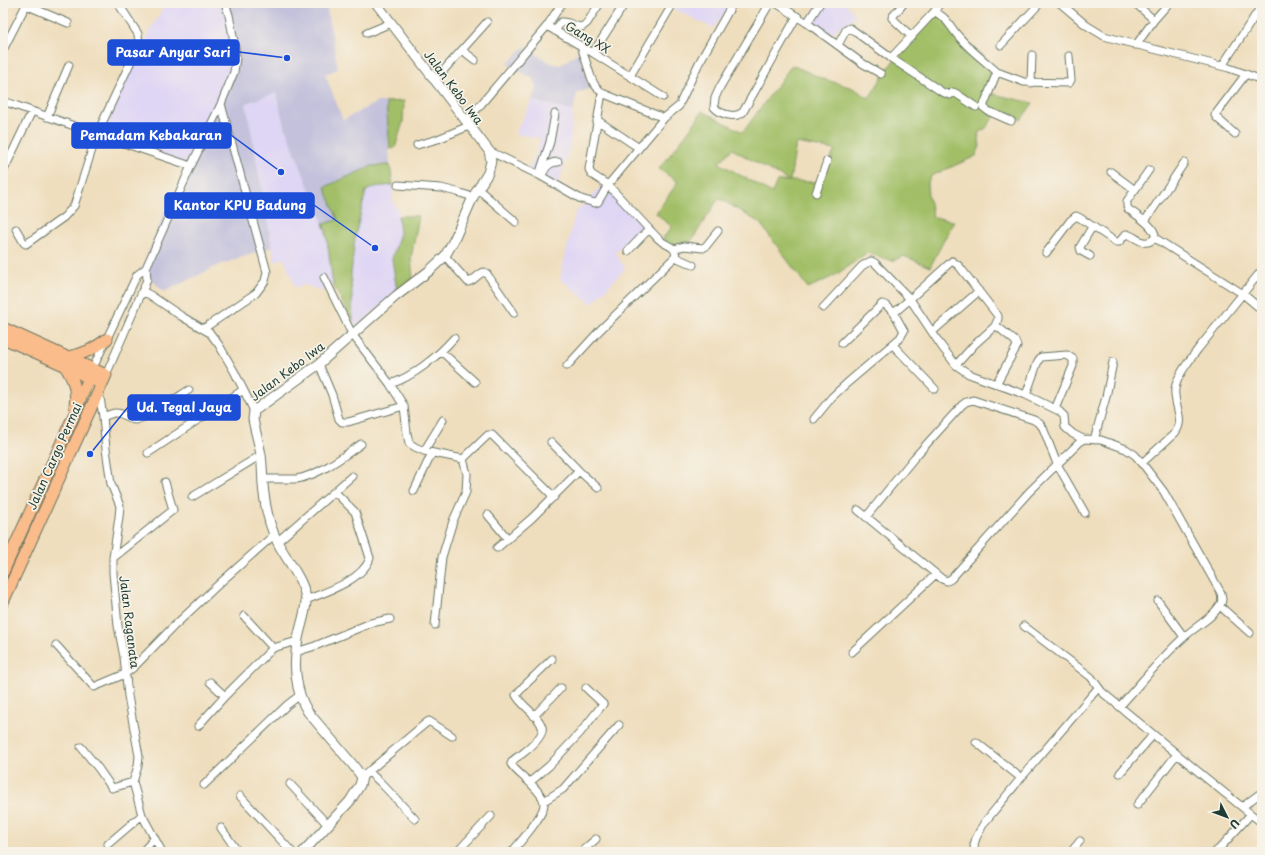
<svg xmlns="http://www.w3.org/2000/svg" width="1265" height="855" font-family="'Playpen Sans',sans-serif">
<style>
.built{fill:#dfd5f5}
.industrial{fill:#c3c1db}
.green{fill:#a2bf67;stroke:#607e4e;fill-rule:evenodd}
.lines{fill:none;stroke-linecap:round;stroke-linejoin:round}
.minor-casing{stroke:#687564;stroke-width:9}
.tertiary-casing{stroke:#687564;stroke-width:11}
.trunk-casing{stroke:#687564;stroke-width:13}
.minor{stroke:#fff;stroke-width:7}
.tertiary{stroke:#fff;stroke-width:9}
.trunk{stroke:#f9bc8a;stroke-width:11}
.labels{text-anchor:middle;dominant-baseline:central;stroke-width:3.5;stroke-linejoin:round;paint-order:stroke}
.street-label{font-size:12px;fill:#1f3d34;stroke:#f7f3e8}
.leader{fill:none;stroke:#1d4ed8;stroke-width:1.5}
.callout-dot{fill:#1d4ed8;stroke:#f7f3e8;stroke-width:1.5}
.callout{fill:#1d4ed8;stroke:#1d4ed8;stroke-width:1.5}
.callout-label{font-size:13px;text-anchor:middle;font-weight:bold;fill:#fff}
</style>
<rect width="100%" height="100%" fill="#f7f3e8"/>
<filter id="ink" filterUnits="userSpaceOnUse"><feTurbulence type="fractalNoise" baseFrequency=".025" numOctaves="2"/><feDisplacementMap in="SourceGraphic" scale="8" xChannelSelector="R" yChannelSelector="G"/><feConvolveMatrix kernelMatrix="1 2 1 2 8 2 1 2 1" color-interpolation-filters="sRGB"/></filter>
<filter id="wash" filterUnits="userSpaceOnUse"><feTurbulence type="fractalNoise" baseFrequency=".012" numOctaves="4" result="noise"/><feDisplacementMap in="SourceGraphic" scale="16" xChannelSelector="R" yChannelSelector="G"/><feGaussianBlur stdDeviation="0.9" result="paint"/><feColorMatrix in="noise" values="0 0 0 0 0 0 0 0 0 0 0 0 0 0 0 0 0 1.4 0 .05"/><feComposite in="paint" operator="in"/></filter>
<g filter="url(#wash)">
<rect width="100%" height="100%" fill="#efdebd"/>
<!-- built -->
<path class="built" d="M 146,3 L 223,3 L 236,53 L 209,128 L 188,169 L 104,135 L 122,81 L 163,8 Z
M 662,3 L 728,3 L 732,5 L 713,28 Z
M 819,3 L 845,3 L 856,16 L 829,35 L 826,39 L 824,30 L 807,20 Z
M 276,92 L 283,121 L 326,231 L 333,285 L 322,291 L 305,285 L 295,287 L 284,258 L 275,262 L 246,103 Z
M 532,100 L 573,111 L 570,146 L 558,184 L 528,171 L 536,154 L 540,138 L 515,134 Z
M 603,184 L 645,227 L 615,252 L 625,269 L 592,304 L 560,279 L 575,213 Z
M 393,185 L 393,202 L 398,209 L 400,233 L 392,259 L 397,291 L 357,327 L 353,321 L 351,274 L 355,237 L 359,215 L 366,191 L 374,187 Z"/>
<!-- industrial -->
<path class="industrial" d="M 223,3 L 326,3 L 338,69 L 325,74 L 343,120 L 377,102 L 386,102 L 390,165 L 372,166 L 325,187 L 338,220 L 323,224 L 283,121 L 276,93 L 246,103 L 272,247 L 219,265 L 164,292 L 142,270 L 163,215 L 188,169 L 209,128 L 236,53 Z
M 524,47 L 553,64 L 561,65 L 580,51 L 589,89 L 577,93 L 573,111 L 532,100 L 537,85 L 532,78 L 507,64 Z"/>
<!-- green -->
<path class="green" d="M 934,9 L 999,72 L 988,93 L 1033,103 L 1021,120 L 1007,111 L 996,114 L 986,128 L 978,134 L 980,146 L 976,156 L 931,176 L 927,184 L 928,195 L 933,217 L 954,221 L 930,267 L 904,256 L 892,261 L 867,253 L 834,276 L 808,288 L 760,223 L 719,198 L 688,246 L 677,257 L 663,238 L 672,227 L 656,213 L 678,182 L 659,169 L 694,124 L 702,111 L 743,132 L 792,65 L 823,79 L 853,88 L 869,98 L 888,68 ZM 796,143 L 835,150 L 819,182 L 790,181 ZM 732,149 L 789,181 L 777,181 L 772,193 L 719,163 Z
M 404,101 L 403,122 L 395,148 L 390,149 L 386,102 Z
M 390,165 L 393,185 L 374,187 L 366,191 L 355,237 L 351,274 L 353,321 L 333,285 L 326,231 L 323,224 L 338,220 L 325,187 L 372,166 Z
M 398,216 L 419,216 L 411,258 L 413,278 L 397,291 L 392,259 L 400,233 Z"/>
</g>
<g filter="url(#ink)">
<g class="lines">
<defs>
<path id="minor" d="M 770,3 L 720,87 L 715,98 L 714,107 C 720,114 735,119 743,112 L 797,16
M 776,3 L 807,23 L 862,63 L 881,74
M 904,3 L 893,16 L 892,18 L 912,37
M 940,3 L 934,12 C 947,16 951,29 960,38 C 971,51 985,61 997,72
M 1060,3 L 1086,25 L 1104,36 L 1126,42 L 1229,68 L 1262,80
M 1135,3 L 1154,20
M 26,5 L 68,23
M 807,23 L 820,3
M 547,26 L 562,3
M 555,31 L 561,22 C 569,21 575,27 582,27 L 587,23 L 600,3
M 367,33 L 391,23
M 838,45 L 846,30 L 850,28 L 891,58 L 934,12
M 1001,45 L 1040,3
M 1136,45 L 1154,20 L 1169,3
M 581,46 L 591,77 L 594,84 L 602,93 L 664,118 L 679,106
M 3,50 L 27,3
M 462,50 L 475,60
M 593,53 L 625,3
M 891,58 L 942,92 L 950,95 L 953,92 L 957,94 L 976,107
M 1222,66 L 1262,5
M 630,76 L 671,7
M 434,81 L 487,22
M 1031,83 L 1032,55
M 602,93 L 589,169 L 591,174 L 608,185 L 649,229 L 628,251
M 3,101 L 97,134 L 191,166
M 681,101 L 699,63 L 733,3
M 47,117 L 69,65
M 597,120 L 639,148
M 1011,121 L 988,111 L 983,107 L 997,72 L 1024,82 L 1069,83 L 1071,80 L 1069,56
M 466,122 L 547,26 L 593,53 L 663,97
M 1235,134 L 1217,118 L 1215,115 L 1246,74
M 417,145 L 438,139 L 469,126
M 489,151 L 539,175 L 581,199 L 595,203 L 598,202 L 608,185 L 664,118
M 1149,170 L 1127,201 L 1127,206 L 1128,209 C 1136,215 1157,227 1155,238 L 1243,294 L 1262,310
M 3,172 L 32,111
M 1111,172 L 1135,190
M 543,173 C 546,166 550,162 558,162
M 539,175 L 550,142 L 555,114
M 398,185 L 441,188 L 457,192 L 473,197
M 478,189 L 516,222
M 816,193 L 827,161
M 1145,221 L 1184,163
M 16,229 L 24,243 L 26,244 L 64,217 L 74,206 L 97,134 L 139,44 L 138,34 L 118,3
M 674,249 L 684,246 L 703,248 L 706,246 L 718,231
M 1046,253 L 1070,221 L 1076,216 L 1080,218 L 1116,242 L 1119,242 L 1126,234 C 1137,236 1143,249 1155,238
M 445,256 L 468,282 C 475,281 477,274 484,272 L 487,274 L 514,313
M 1090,256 L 1081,251 L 1080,247 L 1092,227
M 675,257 L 693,265
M 324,277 L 352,334 L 390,384 L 404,406 L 407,433 L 409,443 L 415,447 L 424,451 L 463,459
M 142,291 L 150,295 L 181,316 L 210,333 L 219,345 L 234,371 L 254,411
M 995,326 L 998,327 L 1015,341 L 1017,346 L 996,384
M 203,329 L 256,293 L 265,281 L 267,272 L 221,104
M 932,332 L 979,291
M 842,343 L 882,304 L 886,305 L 894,313
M 893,345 L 935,389
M 442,352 L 475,382
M 319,364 L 332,395 L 339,419 L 342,422 L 348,422 L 404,406
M 956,365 L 974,345 L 995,326 L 998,319 L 998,316 L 959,266 L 952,261 L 910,299 L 942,347 L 956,365 L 969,374 L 1026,395 L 1059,411 L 1064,416 L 1065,427 L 1073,434 L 1083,439 L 1101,440 L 1126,449 L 1135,455 L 1142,463 L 1164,492 L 1221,593 C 1222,598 1223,601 1220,605 C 1212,619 1194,627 1183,638 C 1160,659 1141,683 1120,706
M 567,366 L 600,330 L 675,257 C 678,247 667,246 661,241 C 657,238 653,233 649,229
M 92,370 L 137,275 L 146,268 L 191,166 L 221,104 L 234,72 L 236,57 L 235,47 L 229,15 L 225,3
M 106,375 L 145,285 L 147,279 L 146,268
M 390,384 C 413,377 438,356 454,338
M 99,391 L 103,417 L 106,449 L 111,484 L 120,506 L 119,517 L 113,558 L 113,573 L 118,626 L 124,657 L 128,696 L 139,756 L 138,766 L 133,782 L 142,815 L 162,852
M 1026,395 L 1038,361 L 1041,357 L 1067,355 L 1073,359 L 1073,366 L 1055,409
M 103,417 C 113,413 116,411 126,416 C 129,418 132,420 135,420 C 144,420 179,396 189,390
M 814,419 L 832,397 L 846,384 L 900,338 L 904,331 L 894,313 L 910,299 L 875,263 L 871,261 L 867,263 L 862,266 L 823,308
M 1094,440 L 1106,397 L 1113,362
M 424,451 L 443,420
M 148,453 L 243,390
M 463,459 L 488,435 L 492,435 L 554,497
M 1142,463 L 1175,433 C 1186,419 1173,405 1175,389 C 1177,375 1190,360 1198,349 L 1262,270
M 579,471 L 598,488
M 263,479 L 297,479 C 321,474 341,458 361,444
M 414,491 L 432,453
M 192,497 L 261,455
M 858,510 L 942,579 L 947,581 L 951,579 L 1029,492 L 1083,439
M 488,515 L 508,539
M 866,517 L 914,458 L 962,405 L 966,402 L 973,400 L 1034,420 L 1040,424 L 1043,428 L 1057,464 L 1085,513
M 277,542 L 352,476
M 497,548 L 532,518 L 579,471 L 551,442
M 113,558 L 173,510 L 165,482
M 306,600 C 326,592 363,580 370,558 L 355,512 L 335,492
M 1158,601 L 1184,637
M 1220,606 L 1250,633
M 244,616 L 273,648
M 435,625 L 442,557 L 453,521 L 466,492 L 467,474 L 463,459
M 1024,626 L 1091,677 L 1102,692 L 1206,778 L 1262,823
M 56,645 L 94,687 L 125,674 L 134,667 L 173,627 L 221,582 L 274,535
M 296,652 L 315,646 L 371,623 L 390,619
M 852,652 L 936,574
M 210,682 L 225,696
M 534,716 L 561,688
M 198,726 L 225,696 L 273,648 L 297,641
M 976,742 L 1021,778
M 81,747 L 98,768 L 112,788 L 133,782
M 368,771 L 381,783 L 415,819
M 1120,773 L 1153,735
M 362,777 L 426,723 L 429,721 L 452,736
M 530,782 L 549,766 L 580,733 L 603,704 L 586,688
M 290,784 L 328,825
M 204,785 L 287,705 L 300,695
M 240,796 L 292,852
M 544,801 L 563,789 L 619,725
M 1137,805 L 1177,754
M 1242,807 L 1262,792
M 221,828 L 238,852
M 108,844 L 142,815
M 142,852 L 154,839
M 457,852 L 491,816
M 512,852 C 520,842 544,816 544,804 C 544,797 537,790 533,786 C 526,778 516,772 511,764 C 513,758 518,757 522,754 C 529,749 545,735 542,727 C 538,714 522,707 516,695 L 524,686 L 552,659
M 581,852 L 596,839
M 975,852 L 974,845 L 976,838 L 984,823 L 1021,778 L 1098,688
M 1071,852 L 1080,841
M 1215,852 L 1219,849 L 1251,814"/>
<path id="tertiary" d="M 303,852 L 350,801 L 360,785 L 362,777 L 353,765 L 308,712 C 295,692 293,662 298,639 C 300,627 306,613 306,600 C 305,581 285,558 277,541 C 270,527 266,510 264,494 C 262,481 263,468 261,455 C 259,443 255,431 253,419 L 254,411 L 319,364 L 396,296 L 429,271 L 445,256 L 454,240 L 473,197 L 488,173 L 491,161 L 489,151 L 376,3"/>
<path id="trunk" d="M 3,328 L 106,375 L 3,602
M 3,338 L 64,365 L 95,381
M 68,357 C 84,354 94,349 107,339
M 65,366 C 74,380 77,389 75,406
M 3,572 L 74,415 L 92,370"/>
</defs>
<!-- minor casing -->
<use href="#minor" class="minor-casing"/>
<!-- tertiary casing -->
<use href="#tertiary" class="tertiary-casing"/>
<!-- trunk casing -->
<use href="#trunk" class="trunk-casing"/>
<!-- minor -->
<use href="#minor" class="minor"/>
<!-- tertiary -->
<use href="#tertiary" class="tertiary"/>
<!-- trunk -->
<use href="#trunk" class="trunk"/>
</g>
</g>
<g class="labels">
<!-- street labels -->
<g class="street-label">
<text transform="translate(588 37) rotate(31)">Gang XX</text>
<text transform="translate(454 87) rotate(53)">Jalan Kebo Iwa</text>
<text transform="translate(287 371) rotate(-37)">Jalan Kebo Iwa</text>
<text transform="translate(54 456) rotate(-66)">Jalan Cargo Permai</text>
<text transform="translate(130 622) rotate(83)">Jalan Raganata</text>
</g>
</g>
<!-- callouts -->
<path class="leader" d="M287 58L239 52M281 172L231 135M375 248L314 205M90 454L128 407"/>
<g class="callout-dot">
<circle cx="287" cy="58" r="4"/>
<circle cx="281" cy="172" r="4"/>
<circle cx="375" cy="248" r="4"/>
<circle cx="90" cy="454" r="4"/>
</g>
<g class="callout">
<rect x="108" y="40" width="131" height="25" rx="4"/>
<rect x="72" y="123" width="159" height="25" rx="4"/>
<rect x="165" y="193" width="149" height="25" rx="4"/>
<rect x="128" y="395" width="112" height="25" rx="4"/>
</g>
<g class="callout-label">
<text x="173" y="57">Pasar Anyar Sari</text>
<text x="151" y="140">Pemadam Kebakaran</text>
<text x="240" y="210">Kantor KPU Badung</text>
<text x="184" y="412">Ud. Tegal Jaya</text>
</g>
<!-- margin -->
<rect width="1265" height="855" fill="none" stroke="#f7f3e8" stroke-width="16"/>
<!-- north arrow -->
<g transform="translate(1227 817) rotate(132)" stroke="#f7f3e8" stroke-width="3" paint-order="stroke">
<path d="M0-3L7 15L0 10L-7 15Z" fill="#1f3d34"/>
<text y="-6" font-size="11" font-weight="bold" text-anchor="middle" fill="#1f3d34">U</text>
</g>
</svg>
